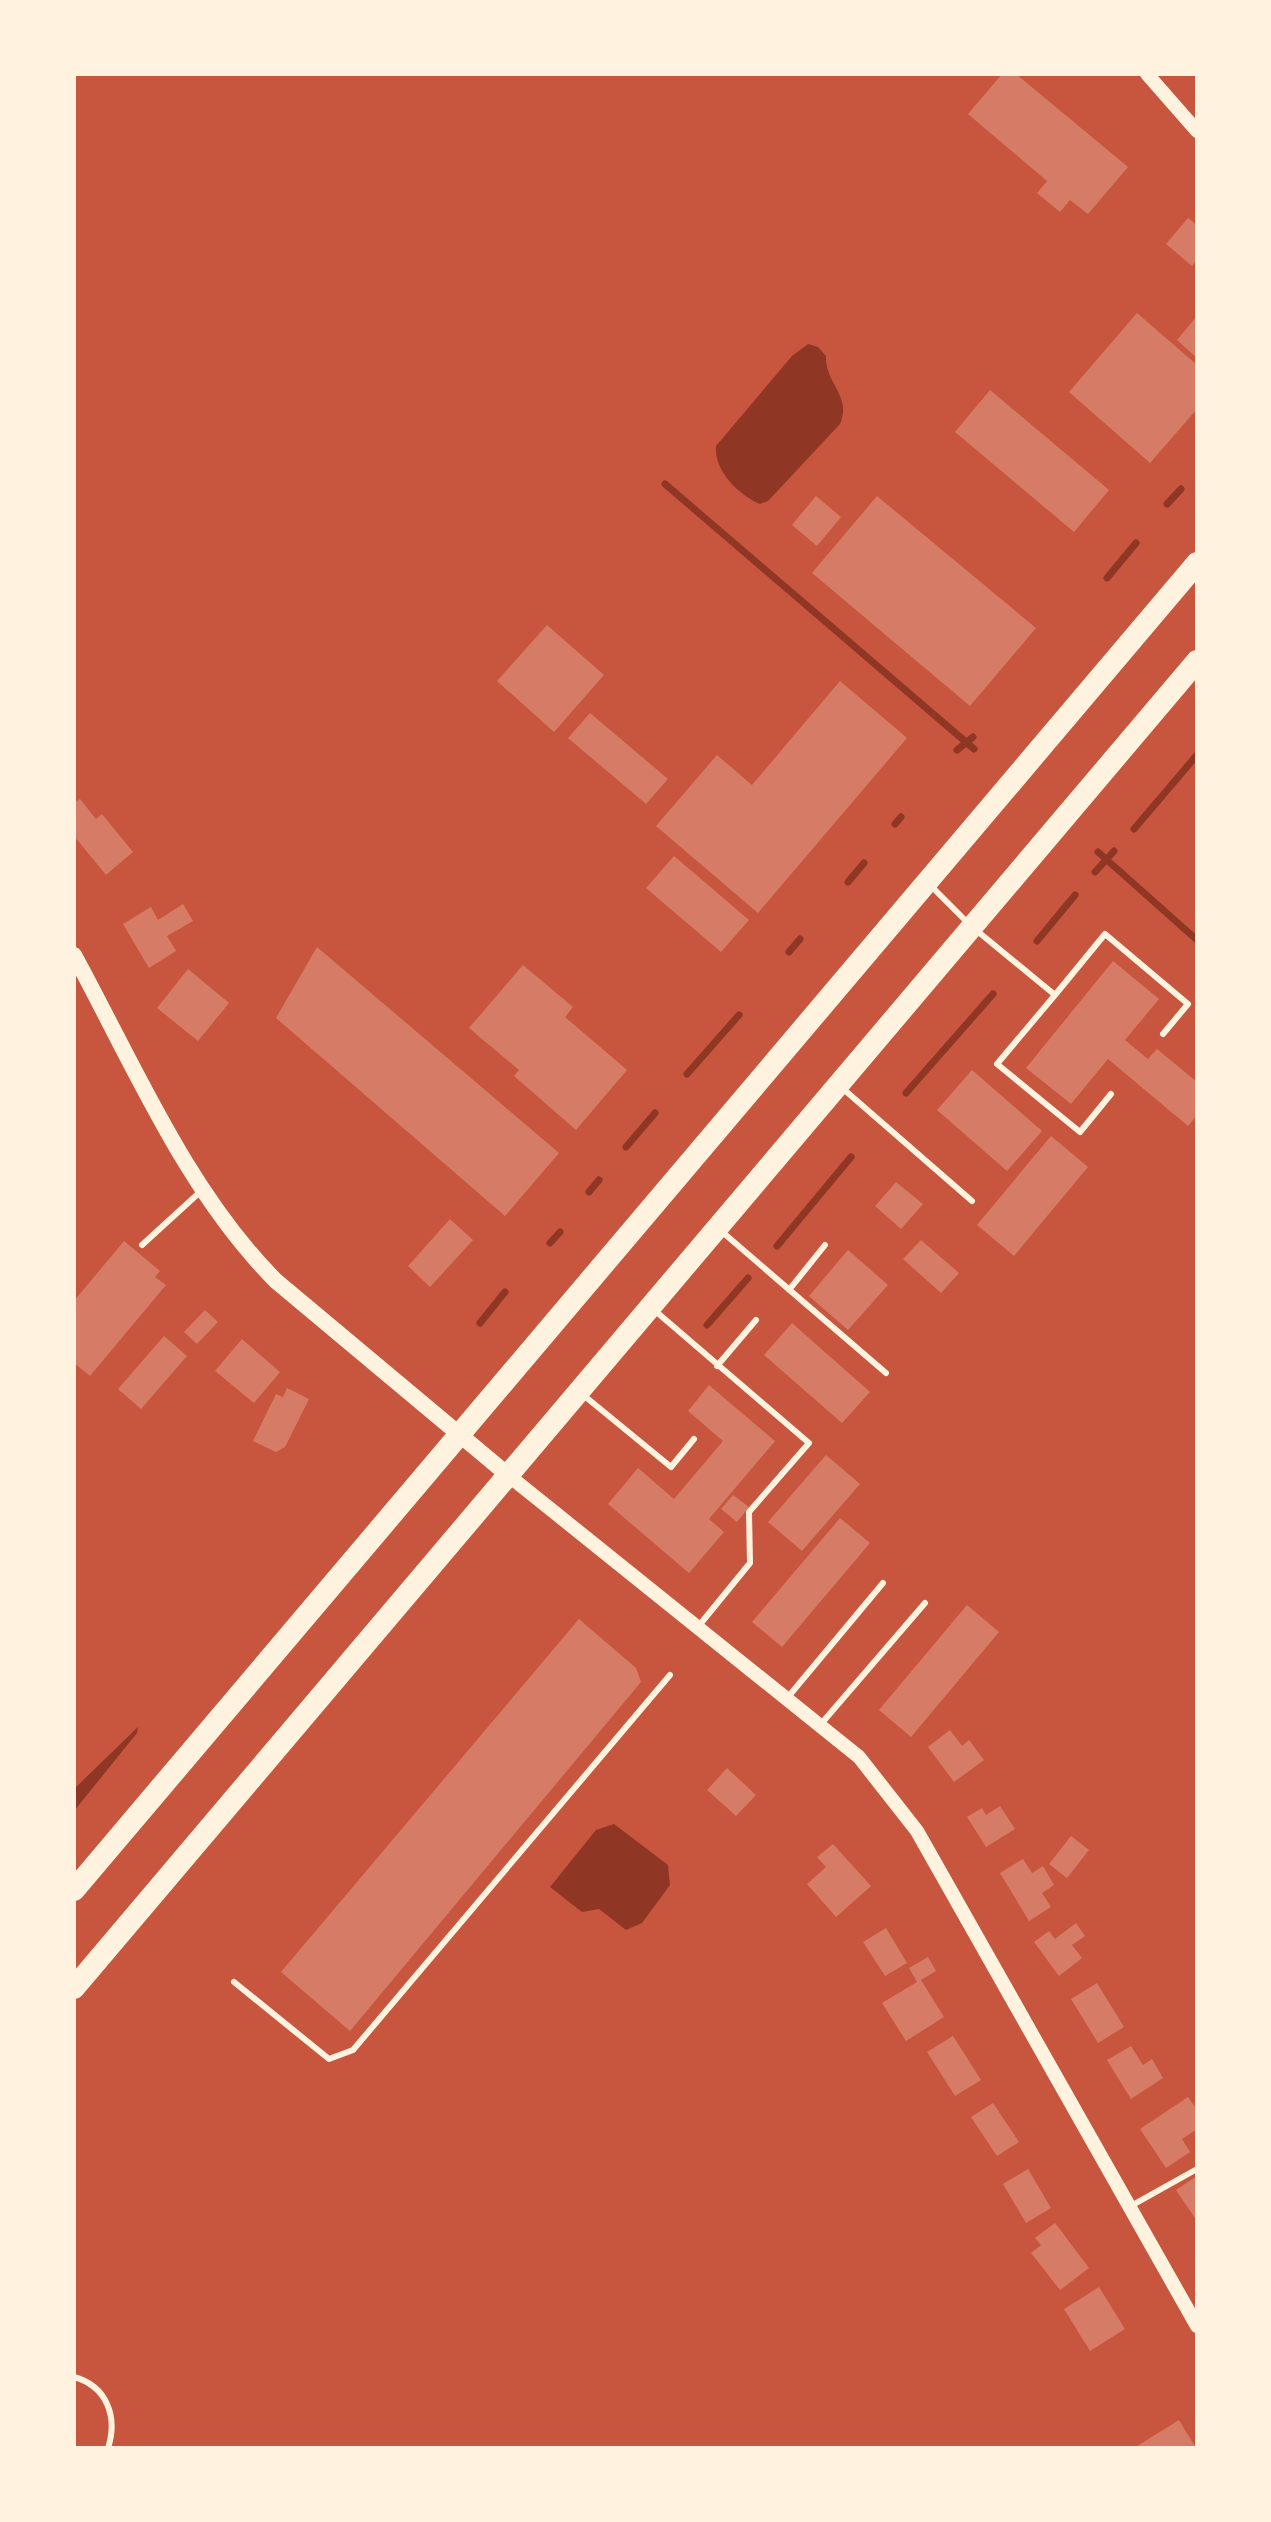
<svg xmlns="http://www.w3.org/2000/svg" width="1271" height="2522" font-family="Cabin,sans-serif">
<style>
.water{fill:#8f3625}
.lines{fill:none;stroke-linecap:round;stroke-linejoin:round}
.stream{stroke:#8f3625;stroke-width:7}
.building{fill:#d67c66}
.service{stroke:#fff3e0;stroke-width:6}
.tertiary{stroke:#fff3e0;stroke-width:14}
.secondary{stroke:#fff3e0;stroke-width:16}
.trunk{stroke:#fff3e0;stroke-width:22}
</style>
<rect width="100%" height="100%" fill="#c8553d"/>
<!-- water -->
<path class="water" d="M 808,344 L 818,347 L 826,356 C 825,384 852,395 840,424 L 768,501 L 760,504 C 738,494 714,471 716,446 L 792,356 Z
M 138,1727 L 137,1733 L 74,1811 L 74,1789 Z
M 614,1824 L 668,1865 L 670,1885 L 642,1923 L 626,1930 L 599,1909 L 582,1912 L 550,1887 L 596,1830 Z"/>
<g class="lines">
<!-- stream -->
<path class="stream" d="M 665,484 L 974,749
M 1167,504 L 1181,489
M 1107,578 L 1136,543
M 957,750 L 973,737
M 895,824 L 901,817
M 1134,829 L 1197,755
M 1098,852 L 1197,940
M 1095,872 L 1114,851
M 848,882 L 864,863
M 1037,941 L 1075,895
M 789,952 L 800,939
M 687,1074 L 739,1015
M 906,1093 L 993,994
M 626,1147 L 655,1113
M 589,1192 L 599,1180
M 550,1243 L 560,1232
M 777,1246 L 851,1157
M 480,1323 L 505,1292
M 707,1325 L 748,1278"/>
</g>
<!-- building -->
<path class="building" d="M 1002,74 L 1016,74 L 1128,167 L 1088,214 L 1070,200 L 1060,212 L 1037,193 L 1047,181 L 968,114 Z
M 1188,218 L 1197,225 L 1197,260 L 1192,266 L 1166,244 Z
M 1137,313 L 1197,365 L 1197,409 L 1150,463 L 1069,392 Z
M 1197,316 L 1197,358 L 1177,340 Z
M 990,390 L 1109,490 L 1074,532 L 955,432 Z
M 816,496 L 841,517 L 817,546 L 792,525 Z
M 877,496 L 1036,628 L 970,706 L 812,573 Z
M 547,625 L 604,675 L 554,732 L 497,681 Z
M 840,681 L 907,738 L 758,913 L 656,826 L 717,755 L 752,785 Z
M 590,713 L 668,779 L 646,804 L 568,738 Z
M 80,799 L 96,819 L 102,814 L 133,852 L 106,875 L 74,836 L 74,803 Z
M 674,856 L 749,920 L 721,952 L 646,888 Z
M 183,904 L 193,921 L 167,936 L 176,951 L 149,968 L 123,924 L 151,907 L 158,920 Z
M 317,947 L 559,1153 L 505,1216 L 276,1018 Z
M 1113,961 L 1159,999 L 1125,1040 L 1148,1059 L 1157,1049 L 1197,1082 L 1197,1115 L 1188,1126 L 1108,1059 L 1071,1104 L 1026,1068 Z
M 523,965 L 573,1007 L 565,1017 L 627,1070 L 576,1130 L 514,1076 L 519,1070 L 469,1028 Z
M 188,969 L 229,1003 L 198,1041 L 157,1008 Z
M 972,1070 L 1042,1131 L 1007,1171 L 937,1110 Z
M 1051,1136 L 1088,1167 L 1014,1256 L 977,1225 Z
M 896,1182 L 923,1204 L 901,1229 L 875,1206 Z
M 450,1219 L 473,1240 L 430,1287 L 408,1266 Z
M 921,1240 L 959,1273 L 941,1293 L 903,1259 Z
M 124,1241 L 160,1271 L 155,1277 L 166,1285 L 90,1376 L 74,1363 L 74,1301 Z
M 848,1250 L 888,1285 L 848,1330 L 809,1296 Z
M 205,1310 L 218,1322 L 197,1344 L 184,1332 Z
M 792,1323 L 870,1392 L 842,1423 L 764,1355 Z
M 164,1336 L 187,1356 L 141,1409 L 118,1389 Z
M 242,1339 L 280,1372 L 254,1403 L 215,1371 Z
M 709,1385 L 775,1441 L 709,1519 L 724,1532 L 689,1573 L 608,1504 L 638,1468 L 674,1499 L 723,1441 L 688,1411 Z
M 287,1388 L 309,1399 L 285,1447 L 276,1452 L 253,1441 L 276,1394 L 283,1397 Z
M 826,1455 L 860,1484 L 802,1551 L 768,1522 Z
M 733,1495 L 749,1507 L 737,1522 L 721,1509 Z
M 840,1518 L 870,1543 L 782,1647 L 752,1622 Z
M 967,1605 L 999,1632 L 911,1737 L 879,1710 Z
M 579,1619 L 636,1668 L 641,1682 L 350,2031 L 281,1972 Z
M 950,1730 L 962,1746 L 969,1740 L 984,1760 L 954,1782 L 928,1747 Z
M 727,1768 L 756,1795 L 736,1816 L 707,1790 Z
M 1000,1806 L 1015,1829 L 986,1847 L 967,1817 L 982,1808 L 986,1815 Z
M 1071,1836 L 1089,1850 L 1067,1878 L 1049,1864 Z
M 833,1844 L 871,1886 L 836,1917 L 807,1884 L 826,1867 L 817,1857 Z
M 1023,1859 L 1032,1873 L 1043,1866 L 1054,1885 L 1042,1893 L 1051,1907 L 1029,1921 L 1000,1873 Z
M 1076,1923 L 1085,1936 L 1072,1945 L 1082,1958 L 1059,1976 L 1034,1942 L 1049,1931 L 1055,1939 Z
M 886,1928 L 907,1963 L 885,1976 L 863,1942 Z
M 928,1957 L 936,1971 L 921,1980 L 944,2017 L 906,2041 L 882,2003 L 917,1982 L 909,1968 Z
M 1097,1983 L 1124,2027 L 1098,2043 L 1071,1999 Z
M 953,2036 L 981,2080 L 955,2096 L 927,2052 Z
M 1131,2046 L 1143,2065 L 1152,2059 L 1163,2078 L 1131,2099 L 1107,2060 Z
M 1188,2097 L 1197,2110 L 1197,2129 L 1182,2139 L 1190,2152 L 1166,2168 L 1140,2129 Z
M 993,2103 L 1019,2142 L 997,2156 L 971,2117 Z
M 1028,2169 L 1051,2208 L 1026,2223 L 1003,2184 Z
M 1197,2176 L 1197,2221 L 1176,2190 Z
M 1055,2223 L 1089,2268 L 1060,2290 L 1031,2253 L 1041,2245 L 1035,2238 Z
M 1099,2287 L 1125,2329 L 1090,2351 L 1064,2309 Z
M 1179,2420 L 1196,2448 L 1134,2448 Z"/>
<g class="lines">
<!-- service -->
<path class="service" d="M 931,886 L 968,923
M 976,930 L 1055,995 L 997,1064 L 1080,1132 L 1111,1094
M 1055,995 L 1105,934 L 1188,1004 L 1163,1034
M 841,1087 L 972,1201
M 720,1230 L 886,1373
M 142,1245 L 200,1192
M 789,1290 L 825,1245
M 653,1309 L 809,1443 L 749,1512 L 750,1563 L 697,1628
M 717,1366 L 756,1320
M 582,1394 L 671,1467 L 694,1439
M 788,1697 L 883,1583
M 821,1724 L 925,1603
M 234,1982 L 329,2059 L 353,2050 L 670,1675
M 1129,2207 L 1197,2169
M 74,2377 C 107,2386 118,2417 108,2448"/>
<!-- tertiary -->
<path class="tertiary" d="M 1147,74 L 1197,131
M 508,1475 L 859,1757 L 917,1831 L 1197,2326"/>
<!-- secondary -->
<path class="secondary" d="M 74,955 C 134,1065 187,1192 276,1281 L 508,1475"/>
<!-- trunk -->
<path class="trunk" d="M 74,1890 L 1197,563
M 74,1988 L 1197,661"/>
</g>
<!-- border -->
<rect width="1271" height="2522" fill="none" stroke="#fff3e0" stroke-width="152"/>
</svg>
